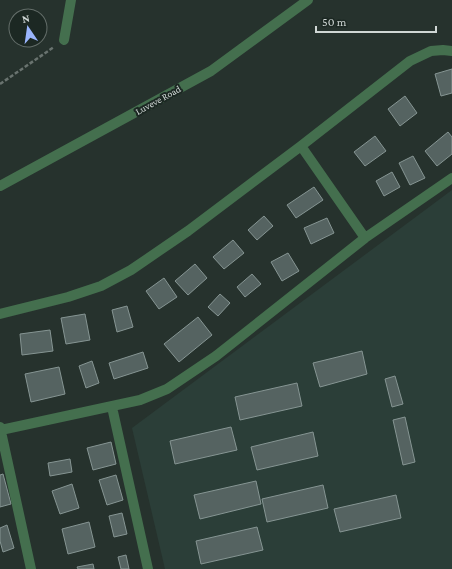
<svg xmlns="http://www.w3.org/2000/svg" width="452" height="569" font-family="'Crimson Pro',serif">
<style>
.built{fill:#2b3e38}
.building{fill:#556361;stroke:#869593}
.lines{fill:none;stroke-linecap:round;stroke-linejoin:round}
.path{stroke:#69736f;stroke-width:2.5;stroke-dasharray:4 2;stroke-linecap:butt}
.minor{stroke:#446f4e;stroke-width:10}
.labels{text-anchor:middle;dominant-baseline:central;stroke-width:4;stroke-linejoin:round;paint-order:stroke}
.street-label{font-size:10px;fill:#cfd6d4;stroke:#1c2823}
</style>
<rect width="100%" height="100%" fill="#26322d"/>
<!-- built -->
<path class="built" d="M 452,190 L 452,569 L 165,569 L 132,428 Z"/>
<!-- building -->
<path class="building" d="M 452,69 L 452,93 L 441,96 L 435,74 Z
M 405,96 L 417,113 L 400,126 L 388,109 Z
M 448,132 L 452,137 L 452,154 L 437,166 L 425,151 Z
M 375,136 L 386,151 L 365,166 L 354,152 Z
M 413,156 L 425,178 L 410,185 L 399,163 Z
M 392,172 L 400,187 L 384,196 L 376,181 Z
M 314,187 L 323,200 L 296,218 L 287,205 Z
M 264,216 L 273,226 L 257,240 L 248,230 Z
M 327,218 L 334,233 L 311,244 L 304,228 Z
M 233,240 L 244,253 L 224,269 L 213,257 Z
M 288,253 L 299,271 L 282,281 L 271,262 Z
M 195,264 L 207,278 L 188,295 L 175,281 Z
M 252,274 L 261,284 L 245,297 L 237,287 Z
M 164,278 L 177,297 L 159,309 L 146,291 Z
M 220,294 L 230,303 L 218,316 L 208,307 Z
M 127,306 L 133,327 L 117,332 L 112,310 Z
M 85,314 L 90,340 L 66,344 L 61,318 Z
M 198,317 L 212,335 L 179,362 L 164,344 Z
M 50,330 L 53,351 L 22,355 L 20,334 Z
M 362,351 L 367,374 L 320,387 L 313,363 Z
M 143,352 L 148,368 L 114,379 L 109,363 Z
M 92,361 L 99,383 L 86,388 L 79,366 Z
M 59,367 L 65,394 L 31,402 L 25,374 Z
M 395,376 L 403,404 L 392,407 L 385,379 Z
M 297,383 L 302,406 L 240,420 L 235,397 Z
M 405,417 L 415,462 L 403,465 L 393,420 Z
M 231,427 L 237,450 L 175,464 L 170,441 Z
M 313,432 L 318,456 L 257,470 L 251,447 Z
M 111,442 L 116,464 L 93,470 L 87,448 Z
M 70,459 L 72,472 L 50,476 L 48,463 Z
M 3,474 L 11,504 L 0,507 L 0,475 Z
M 116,475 L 123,500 L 107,505 L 99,480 Z
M 256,481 L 261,504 L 200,519 L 194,495 Z
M 72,484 L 79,508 L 60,514 L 52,491 Z
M 323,485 L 328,508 L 267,522 L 262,499 Z
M 396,495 L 401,518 L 340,532 L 334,509 Z
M 122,513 L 127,534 L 114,537 L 109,516 Z
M 89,522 L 95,547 L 68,554 L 62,529 Z
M 7,525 L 14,548 L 3,552 L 0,541 L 0,528 Z
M 257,527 L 263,550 L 201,564 L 196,541 Z
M 126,555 L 129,569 L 121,569 L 118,557 Z
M 93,564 L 94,569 L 78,569 L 77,567 Z"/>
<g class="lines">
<!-- path -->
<path class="path" d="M 0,84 L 54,47"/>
<!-- minor -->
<path class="minor" d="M 64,40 L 71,0
M 301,146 L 365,238
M 0,186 L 211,71 L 308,0
M 0,314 L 68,297 L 101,286 L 131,270 L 188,231 L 301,146 L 410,61 L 431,51 L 443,50 L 452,51
M 112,407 L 148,569
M 0,427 L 31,569
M 1,430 L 140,400 L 167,389 L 216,356 L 365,238 L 452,178"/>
</g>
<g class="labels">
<!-- street labels -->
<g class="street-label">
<text transform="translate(158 100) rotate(-29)">Luveve Road</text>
</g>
</g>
<!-- north arrow -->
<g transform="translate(28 28) rotate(347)"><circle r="19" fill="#1c2823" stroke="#646e6a"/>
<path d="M0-3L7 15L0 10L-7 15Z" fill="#9ab5fd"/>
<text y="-6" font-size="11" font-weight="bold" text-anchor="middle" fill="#cfd6d4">N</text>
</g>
<!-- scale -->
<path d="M316 26v6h120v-6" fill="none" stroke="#cfd6d4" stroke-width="2"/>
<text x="322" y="26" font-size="12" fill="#cfd6d4" stroke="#1c2823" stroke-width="3" paint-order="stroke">50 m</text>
</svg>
